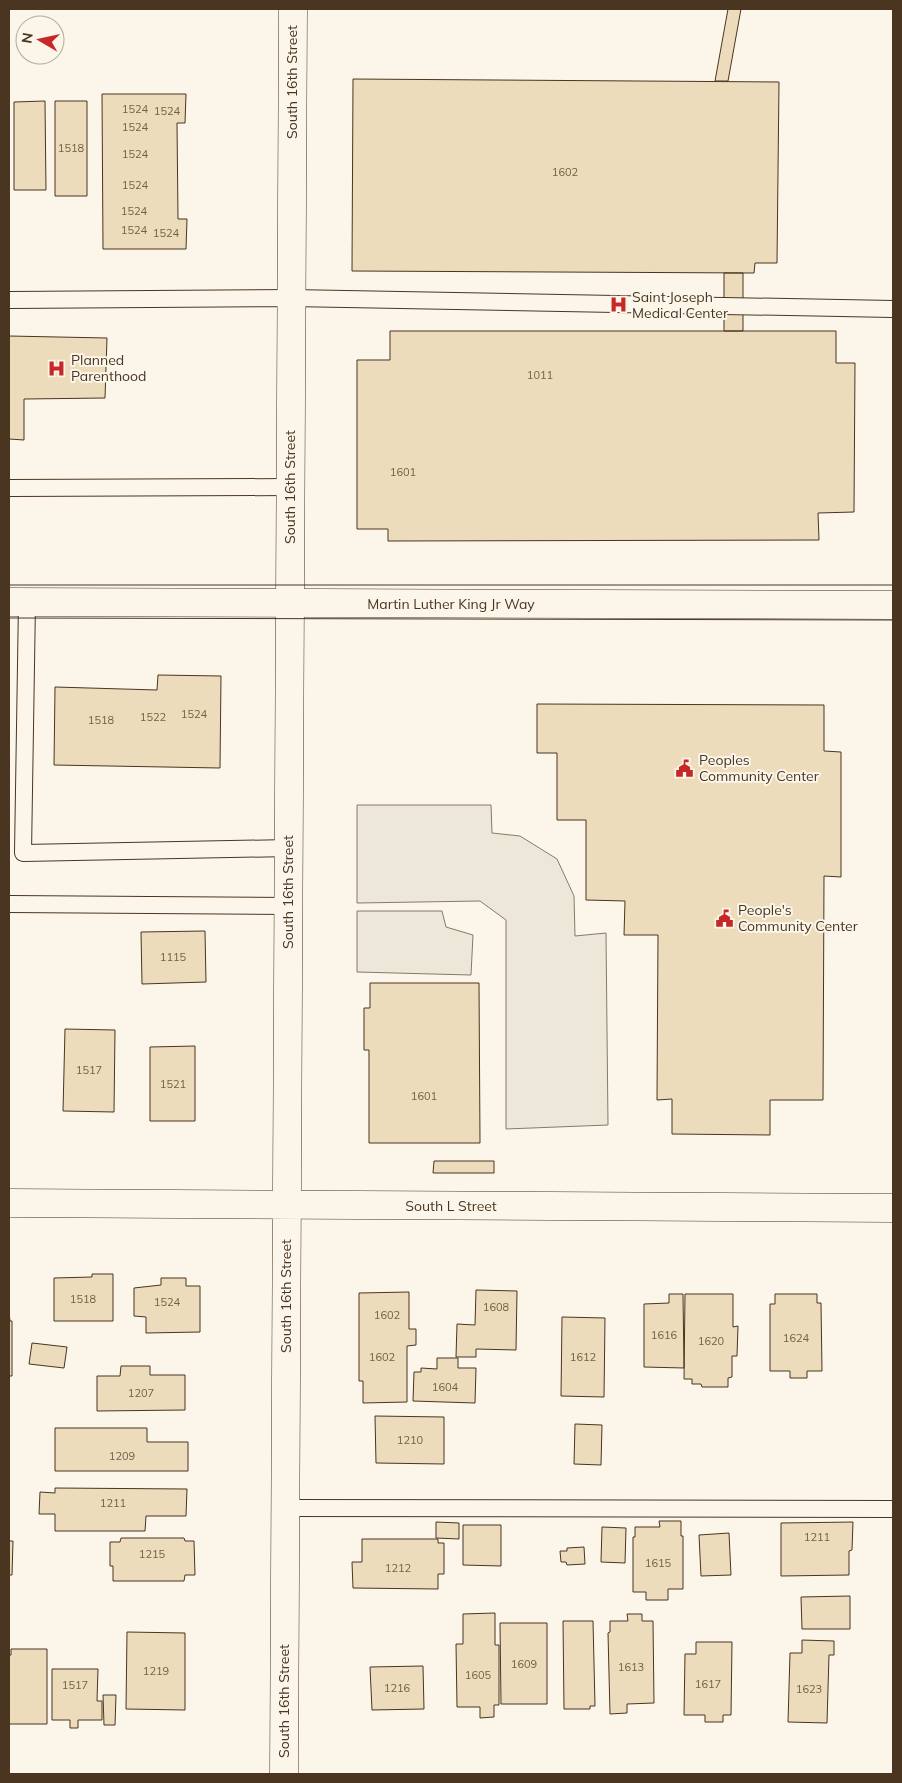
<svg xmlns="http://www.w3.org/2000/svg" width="902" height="1783" font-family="Mulish,sans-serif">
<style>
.parking{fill:#ede7d9;stroke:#887966}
.building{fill:#ecdcbc;stroke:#4a3520}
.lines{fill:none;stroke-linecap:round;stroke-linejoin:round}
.service-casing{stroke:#4a3520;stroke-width:18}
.minor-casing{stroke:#4a3520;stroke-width:29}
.secondary-casing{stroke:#4a3520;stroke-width:29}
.service{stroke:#fbf6e9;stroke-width:16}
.minor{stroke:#fbf6e9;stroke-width:28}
.secondary{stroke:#fbf6e9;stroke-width:28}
.tram{stroke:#4a3520;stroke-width:1}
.labels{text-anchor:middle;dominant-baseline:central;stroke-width:4;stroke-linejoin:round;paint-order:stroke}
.number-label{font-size:11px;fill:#725f47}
.street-label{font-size:14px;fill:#4a3520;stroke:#fbf6e9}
.poi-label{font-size:14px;fill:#4a3520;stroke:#fbf6e9;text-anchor:start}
</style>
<rect width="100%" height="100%" fill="#fbf6e9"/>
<!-- parking -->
<path class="parking" d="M 357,805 L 491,805 L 492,833 L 520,836 L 557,859 L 574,896 L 575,936 L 606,933 L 608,1125 L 506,1129 L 506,920 L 480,901 L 357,903 Z
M 357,911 L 442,911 L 446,927 L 473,935 L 471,975 L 357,972 Z"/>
<!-- building -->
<path class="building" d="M 728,9 L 741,9 L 728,81 L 715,81 Z
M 353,79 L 779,82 L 777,263 L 755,263 L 754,273 L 352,271 Z
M 102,94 L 186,94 L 185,123 L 177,123 L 178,219 L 187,219 L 186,249 L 103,249 Z
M 45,101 L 46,190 L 14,190 L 14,102 Z
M 55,101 L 87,101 L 87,196 L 55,196 Z
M 724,273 L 743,273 L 743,331 L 724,331 Z
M 390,331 L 836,331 L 836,363 L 855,363 L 854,512 L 818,513 L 819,540 L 388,541 L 388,529 L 357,529 L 357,360 L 390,360 Z
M 9,336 L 107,338 L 105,398 L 24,399 L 24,440 L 9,439 Z
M 158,675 L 221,676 L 220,768 L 54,765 L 55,687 L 157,690 Z
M 537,704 L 824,705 L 824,751 L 841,752 L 841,877 L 824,876 L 823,1100 L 770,1100 L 770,1135 L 672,1134 L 672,1099 L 657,1100 L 658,935 L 624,935 L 625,901 L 586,900 L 586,820 L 557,820 L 557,753 L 537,753 Z
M 205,931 L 206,982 L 142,984 L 141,932 Z
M 370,983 L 479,983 L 480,1143 L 369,1143 L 369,1050 L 364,1050 L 364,1008 L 370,1008 Z
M 65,1029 L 115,1030 L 114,1112 L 63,1111 Z
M 195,1046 L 195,1121 L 150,1121 L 150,1047 Z
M 434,1161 L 494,1161 L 494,1173 L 433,1173 Z
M 92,1274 L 113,1274 L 113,1321 L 54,1321 L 54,1278 L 92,1277 Z
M 161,1278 L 186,1278 L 186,1286 L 200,1286 L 200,1332 L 146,1333 L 146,1317 L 134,1316 L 134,1288 L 161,1285 Z
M 476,1290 L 517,1291 L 516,1350 L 476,1349 L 476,1357 L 456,1357 L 457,1324 L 475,1325 Z
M 409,1292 L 409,1329 L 416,1329 L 416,1345 L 407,1346 L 407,1402 L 363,1403 L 363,1381 L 359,1381 L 359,1293 Z
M 669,1294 L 683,1294 L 684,1368 L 644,1367 L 644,1304 L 669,1303 Z
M 685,1294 L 733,1294 L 733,1327 L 738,1326 L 737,1356 L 732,1356 L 732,1377 L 728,1378 L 728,1387 L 702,1387 L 701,1384 L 692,1384 L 692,1379 L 684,1379 Z
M 775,1294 L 817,1294 L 817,1303 L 821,1303 L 822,1371 L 807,1371 L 807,1378 L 790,1378 L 790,1371 L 770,1371 L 770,1304 L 775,1304 Z
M 9,1312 L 10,1321 L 12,1321 L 12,1376 L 9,1376 Z
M 562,1317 L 605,1318 L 604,1397 L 561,1396 Z
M 32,1343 L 67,1347 L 64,1368 L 29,1364 Z
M 437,1358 L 458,1358 L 458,1368 L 476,1368 L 475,1403 L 413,1401 L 414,1372 L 421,1372 L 421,1368 L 437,1369 Z
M 121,1366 L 150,1366 L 150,1375 L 185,1375 L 185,1410 L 97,1411 L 97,1376 L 120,1376 Z
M 375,1416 L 444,1417 L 444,1464 L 376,1463 Z
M 575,1424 L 602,1425 L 601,1465 L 574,1464 Z
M 55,1428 L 147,1428 L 147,1442 L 188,1442 L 188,1471 L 55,1471 Z
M 55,1488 L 187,1489 L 186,1516 L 146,1516 L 145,1531 L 55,1531 L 55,1514 L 39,1514 L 40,1492 L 55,1493 Z
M 659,1521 L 681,1521 L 681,1536 L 683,1536 L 683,1589 L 668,1589 L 668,1600 L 646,1600 L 646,1592 L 633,1592 L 633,1537 L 635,1537 L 635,1527 L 660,1527 Z
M 436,1522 L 459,1523 L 459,1539 L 436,1538 Z
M 853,1522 L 852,1550 L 849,1551 L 849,1575 L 781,1576 L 781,1523 Z
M 463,1525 L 501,1525 L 501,1566 L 463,1565 Z
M 602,1527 L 626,1528 L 625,1563 L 601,1562 Z
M 729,1533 L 731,1575 L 701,1576 L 699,1535 Z
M 121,1538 L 184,1538 L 185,1541 L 194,1541 L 195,1575 L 185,1575 L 184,1581 L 113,1581 L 113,1566 L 110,1566 L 110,1542 L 120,1542 Z
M 362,1539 L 438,1539 L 438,1543 L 444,1543 L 444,1574 L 438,1574 L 438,1589 L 353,1588 L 352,1562 L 362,1562 Z
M 9,1541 L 13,1541 L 12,1575 L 9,1575 Z
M 584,1547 L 585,1564 L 567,1565 L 566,1562 L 561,1562 L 560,1551 L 567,1551 L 567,1548 Z
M 850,1596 L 850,1629 L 802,1629 L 801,1597 Z
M 495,1613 L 495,1645 L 499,1645 L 499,1705 L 494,1705 L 494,1717 L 480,1718 L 480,1707 L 457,1707 L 456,1644 L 463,1644 L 463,1614 Z
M 627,1614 L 642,1614 L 642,1621 L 653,1621 L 654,1703 L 627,1704 L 627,1713 L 610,1714 L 608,1633 L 610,1632 L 610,1621 L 628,1621 Z
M 563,1621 L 593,1621 L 595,1706 L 590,1706 L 590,1709 L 564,1709 Z
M 500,1623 L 547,1623 L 547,1704 L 501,1704 Z
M 127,1632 L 185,1633 L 185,1710 L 126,1709 Z
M 802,1640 L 834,1641 L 834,1655 L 829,1655 L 827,1723 L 788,1722 L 790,1653 L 802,1653 Z
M 696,1642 L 732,1642 L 731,1715 L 723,1715 L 723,1722 L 705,1722 L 705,1715 L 684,1715 L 685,1654 L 696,1654 Z
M 11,1649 L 47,1649 L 47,1724 L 9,1724 L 9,1655 L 11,1655 Z
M 423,1666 L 424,1709 L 372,1710 L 370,1667 Z
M 52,1669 L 98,1669 L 97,1701 L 102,1701 L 102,1720 L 78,1720 L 78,1728 L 70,1728 L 70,1720 L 52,1720 Z
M 103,1695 L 116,1695 L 115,1725 L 104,1725 Z"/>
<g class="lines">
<defs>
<path id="service" d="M 9,300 L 291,298 L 893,309
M 9,488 L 290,487
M 27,602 L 23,853 L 289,848
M 9,904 L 288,906
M 285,1508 L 893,1509"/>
<path id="minor" d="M 9,1203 L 893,1208
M 284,1774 L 293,9"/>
<path id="secondary" d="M 9,602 L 893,605"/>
</defs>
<!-- service casing -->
<use href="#service" class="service-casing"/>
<!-- minor casing -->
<use href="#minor" class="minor-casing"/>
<!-- secondary casing -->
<use href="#secondary" class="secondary-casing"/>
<!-- service -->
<use href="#service" class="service"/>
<!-- minor -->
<use href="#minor" class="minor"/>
<!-- secondary -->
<use href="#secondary" class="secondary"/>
<!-- tram -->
<path class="tram" d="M 9,585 L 893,585
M 9,618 L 893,620"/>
</g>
<!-- icons -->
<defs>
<symbol id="hospital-bare" viewBox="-9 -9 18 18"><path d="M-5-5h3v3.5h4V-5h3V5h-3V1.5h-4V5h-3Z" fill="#c62828" stroke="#fbf6e9" stroke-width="2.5" paint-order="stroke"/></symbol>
<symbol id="civic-bare" viewBox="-9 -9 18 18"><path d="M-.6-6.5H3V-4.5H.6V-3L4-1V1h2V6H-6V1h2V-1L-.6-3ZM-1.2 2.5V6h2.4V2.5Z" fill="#c62828" stroke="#fbf6e9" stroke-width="2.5" paint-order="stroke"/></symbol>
</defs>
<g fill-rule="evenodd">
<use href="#hospital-bare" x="606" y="292" width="25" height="25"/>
<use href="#hospital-bare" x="44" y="356" width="25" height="25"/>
<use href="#civic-bare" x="672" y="756" width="25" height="25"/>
<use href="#civic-bare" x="712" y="906" width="25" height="25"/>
</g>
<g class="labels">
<!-- number labels -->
<g class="number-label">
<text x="135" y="109">1524</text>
<text x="167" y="111">1524</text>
<text x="135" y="127">1524</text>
<text x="71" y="148">1518</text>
<text x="135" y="154">1524</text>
<text x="565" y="172">1602</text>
<text x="135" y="185">1524</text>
<text x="134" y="211">1524</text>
<text x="134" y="230">1524</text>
<text x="166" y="233">1524</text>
<text x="540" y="375">1011</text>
<text x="403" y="472">1601</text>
<text x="194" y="714">1524</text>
<text x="153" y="717">1522</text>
<text x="101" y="720">1518</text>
<text x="173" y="957">1115</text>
<text x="89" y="1070">1517</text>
<text x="173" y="1084">1521</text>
<text x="424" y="1096">1601</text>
<text x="83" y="1299">1518</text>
<text x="167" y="1302">1524</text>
<text x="496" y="1307">1608</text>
<text x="387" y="1315">1602</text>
<text x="664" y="1335">1616</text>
<text x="796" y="1338">1624</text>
<text x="711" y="1341">1620</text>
<text x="382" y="1357">1602</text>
<text x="583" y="1357">1612</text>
<text x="445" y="1387">1604</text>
<text x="141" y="1393">1207</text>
<text x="410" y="1440">1210</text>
<text x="122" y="1456">1209</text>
<text x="113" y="1503">1211</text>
<text x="817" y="1537">1211</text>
<text x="152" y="1554">1215</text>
<text x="658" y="1563">1615</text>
<text x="398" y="1568">1212</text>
<text x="524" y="1664">1609</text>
<text x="631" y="1667">1613</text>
<text x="156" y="1671">1219</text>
<text x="478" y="1675">1605</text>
<text x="708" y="1684">1617</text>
<text x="75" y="1685">1517</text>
<text x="397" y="1688">1216</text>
<text x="809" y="1689">1623</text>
</g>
<!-- street labels -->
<g class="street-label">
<text transform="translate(292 82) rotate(-90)">South 16th Street</text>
<text transform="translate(290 487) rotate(-90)">South 16th Street</text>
<text x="451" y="604">Martin Luther King Jr Way</text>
<text transform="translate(288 892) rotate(-90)">South 16th Street</text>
<text x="451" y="1206">South L Street</text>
<text transform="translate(286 1296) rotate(-90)">South 16th Street</text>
<text transform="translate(284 1701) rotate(-90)">South 16th Street</text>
</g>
<!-- poi labels -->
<g class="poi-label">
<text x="632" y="297">Saint Joseph<tspan x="632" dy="16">Medical Center</tspan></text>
<text x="71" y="360">Planned<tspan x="71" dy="16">Parenthood</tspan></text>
<text x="699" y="760">Peoples<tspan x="699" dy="16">Community Center</tspan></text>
<text x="738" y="910">People's<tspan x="738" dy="16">Community Center</tspan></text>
</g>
</g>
<!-- border -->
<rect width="902" height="1783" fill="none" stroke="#4a3520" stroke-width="20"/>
<!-- north arrow -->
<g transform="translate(40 40) rotate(279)"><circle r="24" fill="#fbf6e9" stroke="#b4a999"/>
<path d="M0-4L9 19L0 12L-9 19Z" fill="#c62828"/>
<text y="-8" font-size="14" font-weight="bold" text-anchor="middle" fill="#4a3520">N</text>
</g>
</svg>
